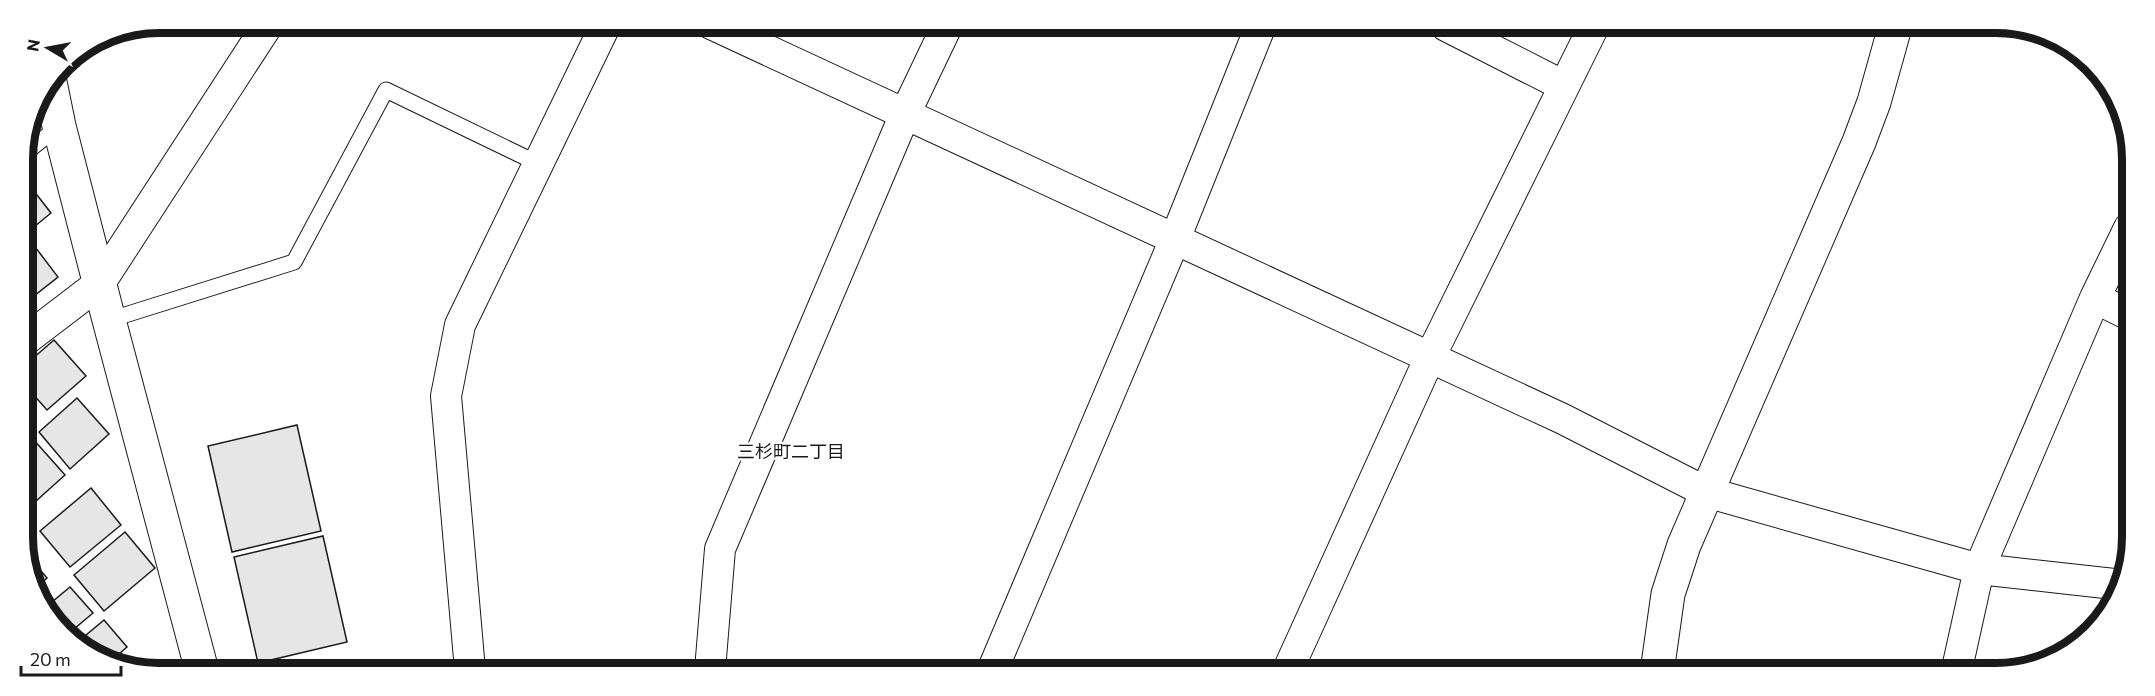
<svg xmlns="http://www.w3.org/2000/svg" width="2155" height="696" font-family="Commissioner,'Noto Sans JP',sans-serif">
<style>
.building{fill:#e6e6e6;stroke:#1a1a1a;stroke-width:1.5}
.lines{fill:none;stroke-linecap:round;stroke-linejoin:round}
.service-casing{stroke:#1a1a1a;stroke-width:17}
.minor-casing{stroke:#1a1a1a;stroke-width:32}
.tertiary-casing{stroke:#1a1a1a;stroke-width:35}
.service{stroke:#fff;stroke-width:15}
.minor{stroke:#fff;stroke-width:30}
.tertiary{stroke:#fff;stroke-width:33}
.labels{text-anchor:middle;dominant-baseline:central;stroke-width:4.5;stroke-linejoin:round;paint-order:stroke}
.neighbourhood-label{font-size:18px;fill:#1a1a1a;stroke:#fff}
.rim{fill:none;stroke:#1a1a1a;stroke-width:8}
</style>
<rect width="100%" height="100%" fill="#fff"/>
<!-- building -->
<path class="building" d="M 23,177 L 51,213 L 23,236 Z
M 29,239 L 58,277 L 25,303 L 23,243 Z
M 54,340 L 86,376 L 47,410 L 24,384 L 24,366 Z
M 77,398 L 109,434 L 70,469 L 39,432 Z
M 24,405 L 36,419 L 24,429 Z
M 297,425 L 321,531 L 232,552 L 208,446 Z
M 33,439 L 65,475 L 26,510 L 24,447 Z
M 91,488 L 121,525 L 70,567 L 40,531 Z
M 125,532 L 155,568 L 104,611 L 74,575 Z
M 323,536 L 347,642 L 258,663 L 234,557 Z
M 25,552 L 47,578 L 37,587 L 25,563 Z
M 70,587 L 93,613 L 68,634 L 57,627 L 46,607 Z
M 104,620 L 127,647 L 111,661 L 79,641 Z"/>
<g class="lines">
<defs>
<path id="service" d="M 23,155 L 59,126
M 109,320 L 294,262 L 386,90 L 537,163"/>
<path id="minor" d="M 711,24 L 1563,419 L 1706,492 L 1979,569 L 2114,584 L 2121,583
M 1446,26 L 1564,86
M 2095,298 L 2129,315
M 24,341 L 100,283 L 269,23
M 470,670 L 446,396 L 460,325 L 606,24
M 710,670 L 720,549 L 905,114 L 948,24
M 992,671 L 1175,239 L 1261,25
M 1287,672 L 1430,357 L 1594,26
M 1956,673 L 1979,569 L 2095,298 L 2129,228"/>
<path id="tertiary" d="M 50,82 L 59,126 L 109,320 L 201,667
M 1657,672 L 1668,594 L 1684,545 L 1859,142 L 1874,102 L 1895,27"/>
</defs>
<!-- service casing -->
<use href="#service" class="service-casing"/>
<!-- minor casing -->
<use href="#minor" class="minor-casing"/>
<!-- tertiary casing -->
<use href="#tertiary" class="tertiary-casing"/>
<!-- service -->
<use href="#service" class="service"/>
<!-- minor -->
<use href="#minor" class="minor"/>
<!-- tertiary -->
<use href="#tertiary" class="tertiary"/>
</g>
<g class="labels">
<!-- neighbourhood labels -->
<g class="neighbourhood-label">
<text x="791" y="451">三杉町二丁目</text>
</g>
</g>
<!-- crop -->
<path d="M0 0H2155V696H0ZM159 33H1996A126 126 0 0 1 2122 159V537A126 126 0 0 1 1996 663H159A126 126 0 0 1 33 537V159A126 126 0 0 1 159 33Z" fill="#fff" fill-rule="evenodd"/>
<path class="rim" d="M159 33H1996A126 126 0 0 1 2122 159V537A126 126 0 0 1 1996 663H159A126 126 0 0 1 33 537V159A126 126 0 0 1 159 33Z"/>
<!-- north arrow -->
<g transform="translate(48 48) rotate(280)" stroke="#ffffff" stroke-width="4.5" paint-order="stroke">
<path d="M0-4.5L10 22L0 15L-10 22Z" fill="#1a1a1a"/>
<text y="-9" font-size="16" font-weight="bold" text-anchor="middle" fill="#1a1a1a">N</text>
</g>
<!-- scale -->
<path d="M21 666v9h100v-9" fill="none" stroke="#1a1a1a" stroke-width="3"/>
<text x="30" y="666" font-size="18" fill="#1a1a1a" stroke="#ffffff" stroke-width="4.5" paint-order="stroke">20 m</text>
</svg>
